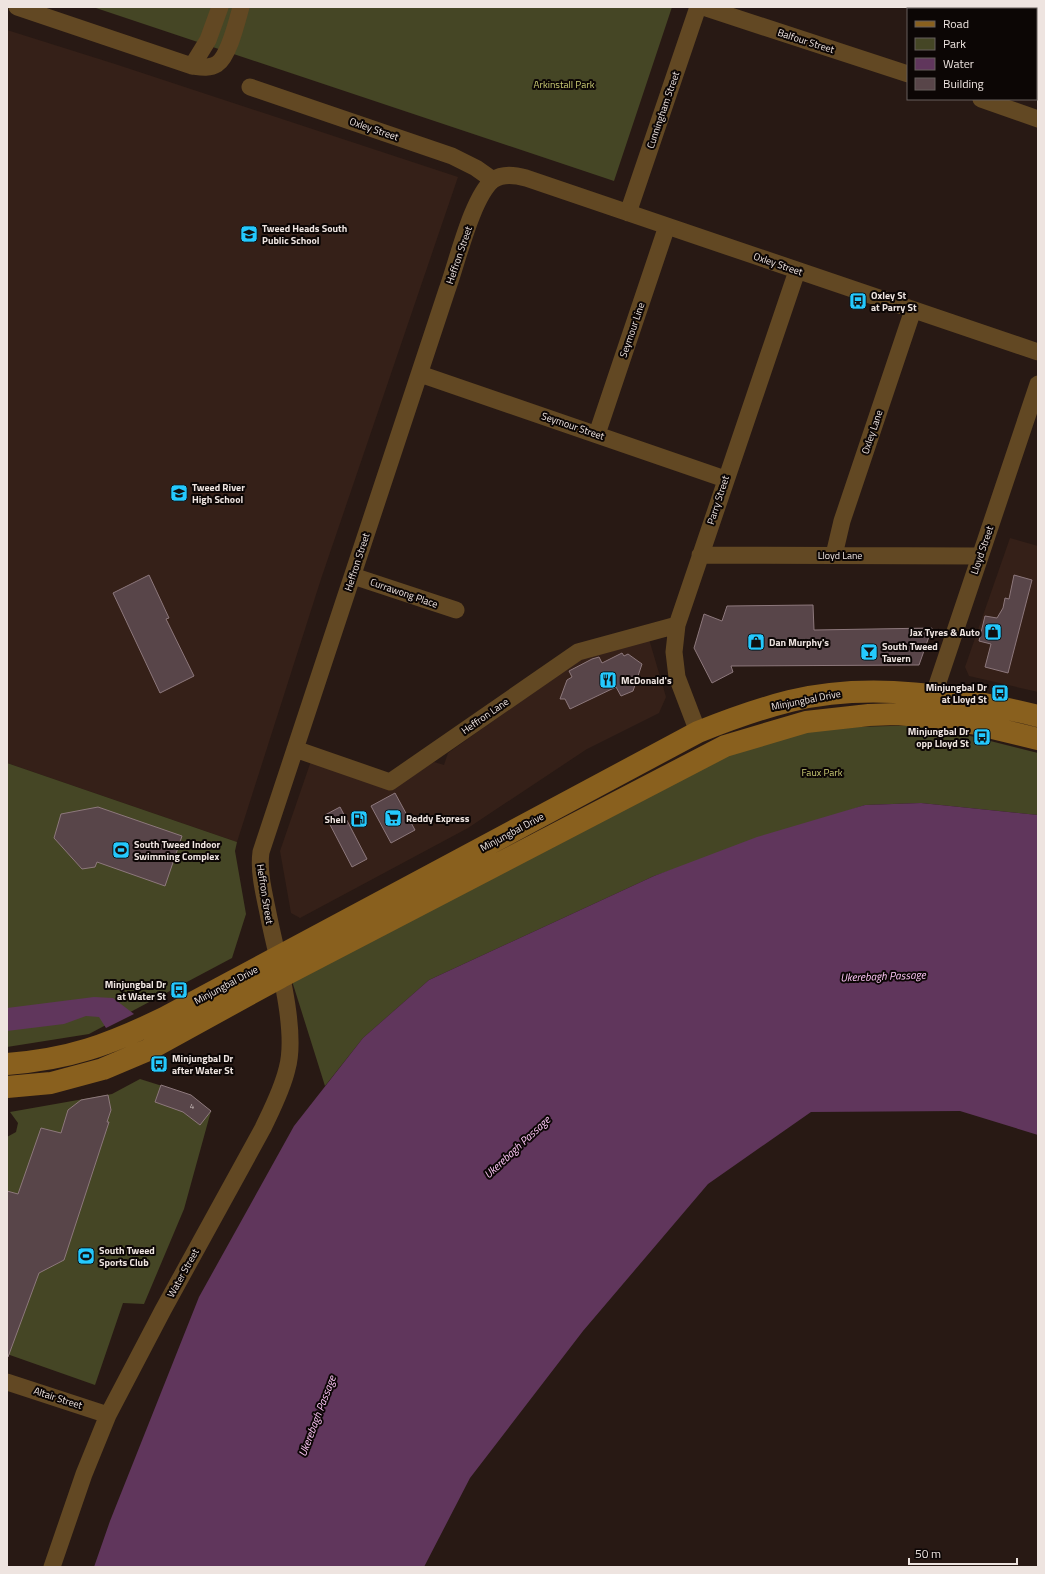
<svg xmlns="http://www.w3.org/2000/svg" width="1045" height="1574" font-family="'Titillium Web',sans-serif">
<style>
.built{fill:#352018}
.green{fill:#454625}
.water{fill:#60365c}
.building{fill:#584549;stroke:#8d787c}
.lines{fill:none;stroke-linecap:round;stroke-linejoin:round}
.minor{stroke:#624823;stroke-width:17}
.secondary{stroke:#89601e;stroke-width:22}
.labels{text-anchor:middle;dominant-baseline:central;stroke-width:4;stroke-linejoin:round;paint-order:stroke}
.number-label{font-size:8px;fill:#c8bcba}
.street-label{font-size:10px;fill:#eee4e0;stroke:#0c0605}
.park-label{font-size:10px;fill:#cecf76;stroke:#0c0605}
.poi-label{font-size:10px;font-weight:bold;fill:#eee4e0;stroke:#0c0605;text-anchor:start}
.water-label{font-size:11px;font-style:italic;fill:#fec6f7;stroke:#0c0605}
</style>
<rect width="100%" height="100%" fill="#281914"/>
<!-- built -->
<path class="built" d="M 7,30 L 115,64 L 458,177 L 321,579 L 237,842 L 7,763 Z
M 1010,538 L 1038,546 L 1038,692 L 969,676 L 965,667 Z
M 649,639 L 666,697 L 659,713 L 587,749 L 468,828 L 300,918 L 291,913 L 280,851 L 311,761 L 395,787 L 434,762 L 444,765 L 448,753 L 585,655 Z"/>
<!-- green -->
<path class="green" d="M 93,7 L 672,7 L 614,181 Z
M 927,725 L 1038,753 L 1038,815 L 921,803 L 865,805 L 654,876 L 429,980 L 363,1038 L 325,1086 L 292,981 L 724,757 L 816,728 Z
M 7,763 L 237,842 L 235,851 L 246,914 L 232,958 L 89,1034 L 7,1047 Z
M 140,1079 L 191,1095 L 211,1111 L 184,1209 L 144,1304 L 123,1303 L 95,1385 L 7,1354 L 7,1137 L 16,1132 L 18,1123 L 10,1112 L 112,1094 Z"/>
<!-- water -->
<path class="water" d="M 921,803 L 1038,815 L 1038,1135 L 960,1111 L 811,1112 L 708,1184 L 583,1331 L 470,1478 L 424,1567 L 94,1567 L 110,1521 L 199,1297 L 294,1126 L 363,1038 L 429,980 L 654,876 L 757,837 L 865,805 Z
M 94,997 L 113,998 L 134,1014 L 106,1028 L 99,1017 L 86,1016 L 64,1024 L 7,1031 L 7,1008 Z"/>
<!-- building -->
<path class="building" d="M 149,575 L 169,618 L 166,619 L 194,676 L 160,693 L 113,593 Z
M 1014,575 L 1032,580 L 1008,673 L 985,667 L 991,644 L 979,641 L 985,616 L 997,618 L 1003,608 L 1005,598 L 1009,599 Z
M 813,605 L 814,630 L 932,628 L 919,665 L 731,666 L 733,672 L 712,683 L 694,648 L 704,614 L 722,621 L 727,606 Z
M 622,653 L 624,656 L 628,654 L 642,664 L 633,691 L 621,696 L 616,687 L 570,709 L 565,699 L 560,699 L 567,680 L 572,677 L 569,671 L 592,659 L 599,657 L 602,663 Z
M 395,793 L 415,830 L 391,843 L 371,806 Z
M 98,807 L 182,836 L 165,886 L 97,862 L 95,867 L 82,869 L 54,838 L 61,814 Z
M 340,807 L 367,859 L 352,867 L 325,815 Z
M 161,1085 L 191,1095 L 211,1111 L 200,1125 L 183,1112 L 155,1102 Z
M 108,1095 L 111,1110 L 107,1122 L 109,1122 L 64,1260 L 39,1273 L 8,1357 L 7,1357 L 7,1191 L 18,1194 L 41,1128 L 61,1133 L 68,1110 L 81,1100 Z"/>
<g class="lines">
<!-- minor -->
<path class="minor" d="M 17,7 L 192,66 C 200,67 209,69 217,64 C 229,56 237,21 241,7
M 703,7 L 908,74
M 192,66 L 208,40 L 220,7
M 250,87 L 452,156 L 476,168 L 493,180
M 981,99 L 1038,119
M 628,213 L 698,7
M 420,374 L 725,479
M 597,434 L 667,226
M 700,555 L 979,556
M 834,555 L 842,521 L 913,310
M 353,576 L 456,610
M 932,707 L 934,694 L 1038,384
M 698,732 L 677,677 L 674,652 L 677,625 L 797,271
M 295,749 L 390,782 L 578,652 L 677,625
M 7,1382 L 108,1415
M 52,1567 L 84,1474 L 108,1415 L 163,1310 L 263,1128 C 272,1109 282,1090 287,1069 C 298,1031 277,958 269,918 C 265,897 258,873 261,852 L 447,290 C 457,263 472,197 493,180 C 503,173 515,175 526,178 L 1038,352"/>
<!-- secondary -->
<path class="secondary" d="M 7,1064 C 70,1059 108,1045 164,1018 L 698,732 C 728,720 758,709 790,701 C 873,681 956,696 1038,716
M 7,1087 L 51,1083 L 103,1069 L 148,1050 L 281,977 L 725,746 L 806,722 L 869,715 L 897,714 L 930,717 L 976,724 L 1038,739"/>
</g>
<!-- icons -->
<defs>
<symbol id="school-square" viewBox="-11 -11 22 22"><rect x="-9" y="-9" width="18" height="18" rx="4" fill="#24c9fe" stroke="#0c0605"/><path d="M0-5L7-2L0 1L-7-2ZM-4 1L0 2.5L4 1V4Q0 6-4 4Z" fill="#111"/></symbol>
<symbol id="bus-square" viewBox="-11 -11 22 22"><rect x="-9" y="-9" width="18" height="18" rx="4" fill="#24c9fe" stroke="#0c0605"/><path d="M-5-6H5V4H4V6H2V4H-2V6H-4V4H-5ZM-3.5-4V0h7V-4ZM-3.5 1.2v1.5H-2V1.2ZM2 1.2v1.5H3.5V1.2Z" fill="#111"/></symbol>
<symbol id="shop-square" viewBox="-11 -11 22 22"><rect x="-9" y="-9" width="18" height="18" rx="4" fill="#24c9fe" stroke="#0c0605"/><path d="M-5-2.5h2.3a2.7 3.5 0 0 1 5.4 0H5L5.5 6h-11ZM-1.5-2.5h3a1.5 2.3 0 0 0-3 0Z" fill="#111"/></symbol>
<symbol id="bar-square" viewBox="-11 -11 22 22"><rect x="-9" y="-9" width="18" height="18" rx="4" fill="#24c9fe" stroke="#0c0605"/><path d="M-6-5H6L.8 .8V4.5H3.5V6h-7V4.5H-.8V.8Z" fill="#111"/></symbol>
<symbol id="restaurant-square" viewBox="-11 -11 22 22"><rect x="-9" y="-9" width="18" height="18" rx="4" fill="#24c9fe" stroke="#0c0605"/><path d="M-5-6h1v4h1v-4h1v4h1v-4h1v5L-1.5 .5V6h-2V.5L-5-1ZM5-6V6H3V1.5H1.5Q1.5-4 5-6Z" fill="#111"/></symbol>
<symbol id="supermarket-square" viewBox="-11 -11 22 22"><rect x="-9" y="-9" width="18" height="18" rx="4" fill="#24c9fe" stroke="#0c0605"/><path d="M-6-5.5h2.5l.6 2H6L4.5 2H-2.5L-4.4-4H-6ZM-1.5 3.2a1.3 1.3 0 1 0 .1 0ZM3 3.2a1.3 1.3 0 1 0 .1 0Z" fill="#111"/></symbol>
<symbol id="fuel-square" viewBox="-11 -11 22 22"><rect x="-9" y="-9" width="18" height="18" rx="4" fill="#24c9fe" stroke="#0c0605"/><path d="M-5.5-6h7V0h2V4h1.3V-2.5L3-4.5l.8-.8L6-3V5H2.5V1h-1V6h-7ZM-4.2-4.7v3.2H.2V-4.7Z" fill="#111"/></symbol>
<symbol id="stadium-square" viewBox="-11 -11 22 22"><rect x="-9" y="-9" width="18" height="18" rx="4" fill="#24c9fe" stroke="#0c0605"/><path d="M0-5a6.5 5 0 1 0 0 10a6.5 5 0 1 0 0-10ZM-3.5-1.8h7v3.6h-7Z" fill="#111"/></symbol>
</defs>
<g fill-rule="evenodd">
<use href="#school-square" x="239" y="224" width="20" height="20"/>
<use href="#bus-square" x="848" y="291" width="20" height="20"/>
<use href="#school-square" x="169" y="483" width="20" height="20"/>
<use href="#shop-square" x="983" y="622" width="20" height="20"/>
<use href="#shop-square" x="746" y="632" width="20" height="20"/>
<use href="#bar-square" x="859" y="642" width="20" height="20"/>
<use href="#restaurant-square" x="598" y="670" width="20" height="20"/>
<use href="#bus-square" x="990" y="683" width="20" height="20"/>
<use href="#bus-square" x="972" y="727" width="20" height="20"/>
<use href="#supermarket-square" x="383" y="808" width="20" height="20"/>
<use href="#fuel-square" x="349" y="809" width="20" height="20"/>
<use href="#stadium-square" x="111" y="840" width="20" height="20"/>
<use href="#bus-square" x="169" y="980" width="20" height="20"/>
<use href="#bus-square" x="149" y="1054" width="20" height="20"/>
<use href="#stadium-square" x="76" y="1246" width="20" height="20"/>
</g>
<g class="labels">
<!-- number labels -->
<g class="number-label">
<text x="192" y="1106">4</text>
</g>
<!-- street labels -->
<g class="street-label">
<text transform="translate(806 41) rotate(18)">Balfour Street</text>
<text transform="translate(663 110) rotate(-71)">Cunningham Street</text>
<text transform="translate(374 129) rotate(19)">Oxley Street</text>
<text transform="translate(459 255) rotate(-71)">Heffron Street</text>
<text transform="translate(778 264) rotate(19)">Oxley Street</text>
<text transform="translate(632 330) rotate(-71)">Seymour Line</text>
<text transform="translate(573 426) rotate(19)">Seymour Street</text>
<text transform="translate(872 432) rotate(-71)">Oxley Lane</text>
<text transform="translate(718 500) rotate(-72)">Parry Street</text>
<text transform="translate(982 550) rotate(-71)">Lloyd Street</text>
<text x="840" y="555">Lloyd Lane</text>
<text transform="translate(357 562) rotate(-72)">Heffron Street</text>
<text transform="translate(404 593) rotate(19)">Currawong Place</text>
<text transform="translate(806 700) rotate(-11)">Minjungbal Drive</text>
<text transform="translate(485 716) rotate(-35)">Heffron Lane</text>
<text transform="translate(512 832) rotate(-28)">Minjungbal Drive</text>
<text transform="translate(265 894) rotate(81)">Heffron Street</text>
<text transform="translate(226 985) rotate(-28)">Minjungbal Drive</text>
<text transform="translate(183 1273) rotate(-61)">Water Street</text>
<text transform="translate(58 1398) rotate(18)">Altair Street</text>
</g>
<!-- park labels -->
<g class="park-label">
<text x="564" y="84">Arkinstall Park</text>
<text x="822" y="772">Faux Park</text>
</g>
<!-- poi labels -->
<g class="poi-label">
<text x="262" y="228">Tweed Heads South<tspan x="262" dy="12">Public School</tspan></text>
<text x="871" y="295">Oxley St<tspan x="871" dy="12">at Parry St</tspan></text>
<text x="192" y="487">Tweed River<tspan x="192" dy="12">High School</tspan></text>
<text x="980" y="632" text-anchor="end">Jax Tyres &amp; Auto</text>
<text x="769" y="642">Dan Murphy's</text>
<text x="882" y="646">South Tweed<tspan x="882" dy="12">Tavern</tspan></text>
<text x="621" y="680">McDonald's</text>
<text x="987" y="687" text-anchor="end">Minjungbal Dr<tspan x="987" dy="12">at Lloyd St</tspan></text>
<text x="969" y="731" text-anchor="end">Minjungbal Dr<tspan x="969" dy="12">opp Lloyd St</tspan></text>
<text x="406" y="818">Reddy Express</text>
<text x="346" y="819" text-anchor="end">Shell</text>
<text x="134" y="844">South Tweed Indoor<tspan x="134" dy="12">Swimming Complex</tspan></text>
<text x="166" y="984" text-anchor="end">Minjungbal Dr<tspan x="166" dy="12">at Water St</tspan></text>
<text x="172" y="1058">Minjungbal Dr<tspan x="172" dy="12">after Water St</tspan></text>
<text x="99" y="1250">South Tweed<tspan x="99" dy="12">Sports Club</tspan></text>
</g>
<!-- water labels -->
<g class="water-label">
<text transform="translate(883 976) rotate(-2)">Ukerebagh Passage</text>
<text transform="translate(517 1147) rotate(-43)">Ukerebagh Passage</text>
<text transform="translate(317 1416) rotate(-69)">Ukerebagh Passage</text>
</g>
</g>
<!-- border -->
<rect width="1045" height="1574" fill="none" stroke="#eee4e0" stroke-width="16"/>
<!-- legend -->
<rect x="907" y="8" width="130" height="92" fill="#0c0605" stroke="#665f5d"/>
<rect x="915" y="21" width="20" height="6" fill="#89601e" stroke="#665f5d"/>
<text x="943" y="28" font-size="12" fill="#eee4e0">Road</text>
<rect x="915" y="38" width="20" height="12" fill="#454625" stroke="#665f5d"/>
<text x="943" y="48" font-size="12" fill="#eee4e0">Park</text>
<rect x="915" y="58" width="20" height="12" fill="#60365c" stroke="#665f5d"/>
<text x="943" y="68" font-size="12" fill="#eee4e0">Water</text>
<rect x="915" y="78" width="20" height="12" fill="#584549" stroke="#665f5d"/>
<text x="943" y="88" font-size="12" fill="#eee4e0">Building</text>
<!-- scale -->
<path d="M909 1558v6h108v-6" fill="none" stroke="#eee4e0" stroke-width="2"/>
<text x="915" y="1558" font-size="12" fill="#eee4e0" stroke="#0c0605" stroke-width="3" paint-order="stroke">50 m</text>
</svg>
